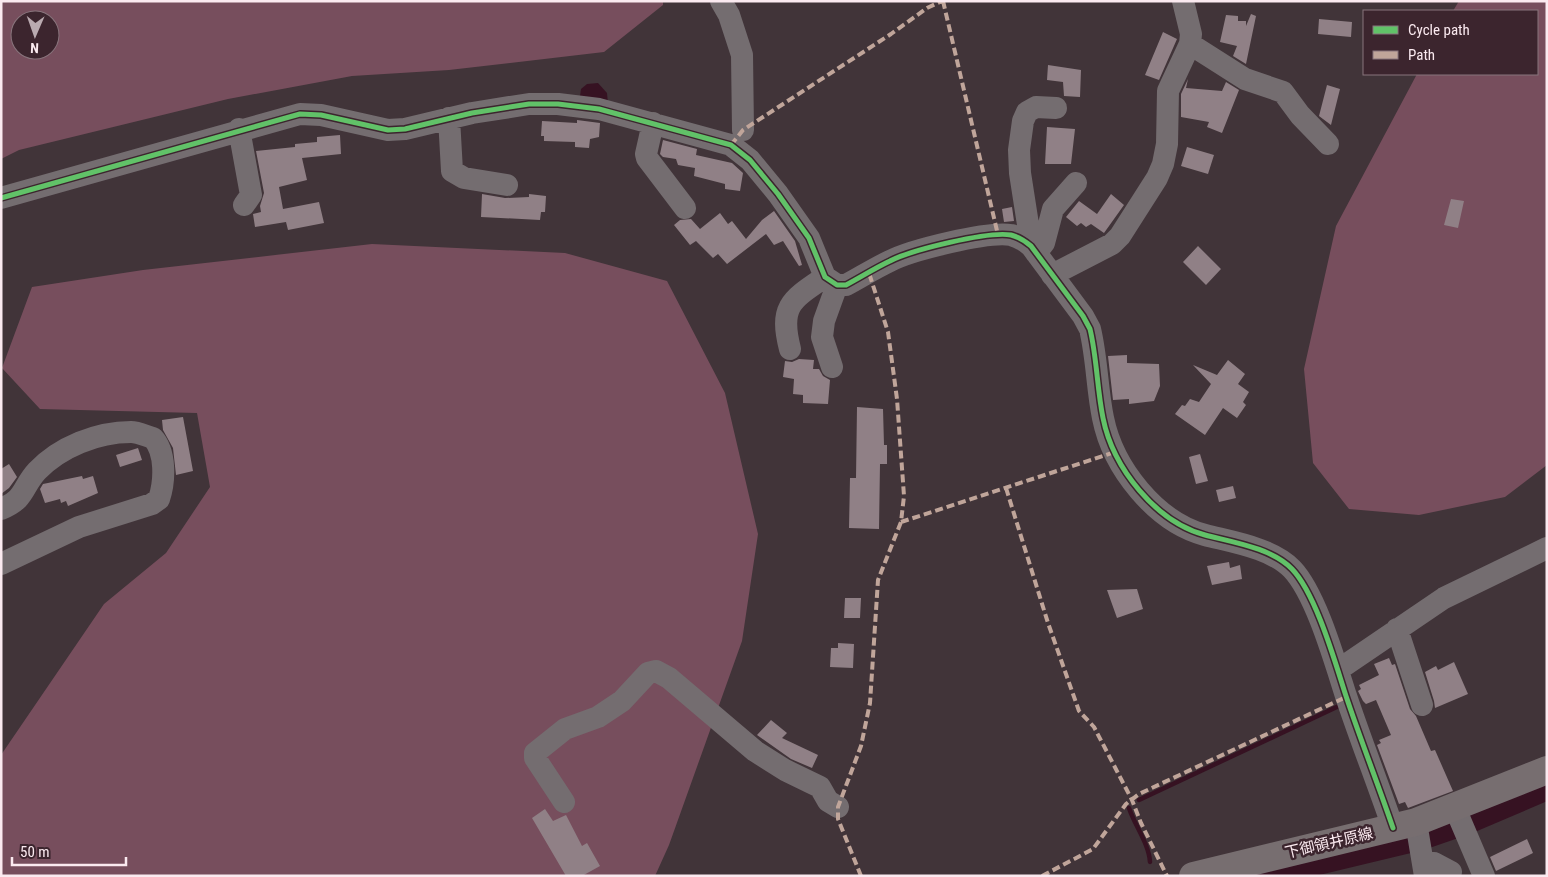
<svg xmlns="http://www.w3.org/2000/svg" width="1548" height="877" font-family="'Roboto Condensed','Noto Sans JP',sans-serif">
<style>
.forest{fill:#774e5d;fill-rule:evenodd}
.water{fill:#361222}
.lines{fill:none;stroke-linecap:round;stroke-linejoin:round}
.stream{stroke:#361222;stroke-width:4.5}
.river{stroke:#361222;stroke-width:28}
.building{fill:#908086}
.minor{stroke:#746d70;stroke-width:22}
.major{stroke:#776e70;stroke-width:28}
.quiet{stroke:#c0a59a;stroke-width:4;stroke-dasharray:8 4;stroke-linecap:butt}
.cycleway-casing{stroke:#3c252e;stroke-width:8}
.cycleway{stroke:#61c268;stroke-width:5}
.labels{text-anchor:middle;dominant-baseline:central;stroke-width:5;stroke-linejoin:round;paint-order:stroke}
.street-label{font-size:15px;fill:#fbeaf0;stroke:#3c252e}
</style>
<rect width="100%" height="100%" fill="#413439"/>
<!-- forest -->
<path class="forest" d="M 1,1 L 663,1 L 663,5 L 604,52 L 449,70 L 352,76 L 228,99 L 19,150 L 1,159 ZM 20,20 L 50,20 L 50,50 L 20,50 Z
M 1459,1 L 1547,1 L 1547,465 L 1505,497 L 1419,515 L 1349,509 L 1313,463 L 1304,369 L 1336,226 L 1417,74 L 1537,74 L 1537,11 L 1453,11 Z
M 372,244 L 565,253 L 667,281 L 725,393 L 758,534 L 742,641 L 669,845 L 655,876 L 1,876 L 1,755 L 104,604 L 166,553 L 210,487 L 197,413 L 40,409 L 2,368 L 32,287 L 143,270 Z"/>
<!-- water -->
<path class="water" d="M 598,83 L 607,93 L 608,104 L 580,96 L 581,89 L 587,84 Z"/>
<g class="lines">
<!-- stream -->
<path class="stream" d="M 1139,800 L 1341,705
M 1129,808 C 1135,826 1149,844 1150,862"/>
<!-- river -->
<path class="river" d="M 1467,820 L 1547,786
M 1427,834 L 1456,824
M 1255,876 L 1414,838"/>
</g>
<!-- building -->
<path class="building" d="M 1251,14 L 1256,16 L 1246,64 L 1233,56 L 1237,46 L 1220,42 L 1226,15 L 1238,16 L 1238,21 L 1246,21 L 1246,26 Z
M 1319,19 L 1352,22 L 1351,37 L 1318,34 Z
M 1163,32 L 1177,39 L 1159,80 L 1145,75 Z
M 1048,65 L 1081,70 L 1080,97 L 1064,96 L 1063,82 L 1047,80 Z
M 1188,79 L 1186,88 L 1222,91 L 1226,82 L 1239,90 L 1222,133 L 1207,127 L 1209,122 L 1181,117 L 1181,94 Z
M 1327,85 L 1340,89 L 1331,125 L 1319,116 Z
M 577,120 L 600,123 L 599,137 L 590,139 L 589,148 L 575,147 L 575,142 L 544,141 L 544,136 L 541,136 L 542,121 L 577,123 Z
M 1047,127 L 1075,129 L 1071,164 L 1045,164 Z
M 340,135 L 341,154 L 302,158 L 307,180 L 279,187 L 283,209 L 319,202 L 324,223 L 288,230 L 286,222 L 255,227 L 253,214 L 261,212 L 260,206 L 264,193 L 256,151 L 295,147 L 295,144 L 317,142 L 317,137 Z
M 663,140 L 697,149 L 696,155 L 732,163 L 743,173 L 740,191 L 725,189 L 725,184 L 694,176 L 695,168 L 678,165 L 676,159 L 663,157 L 660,154 Z
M 1187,147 L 1214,155 L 1208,174 L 1181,166 Z
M 482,194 L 505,198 L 529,197 L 529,194 L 546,196 L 545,212 L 541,212 L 540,220 L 481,217 Z
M 1111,194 L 1124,205 L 1104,233 L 1091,224 L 1086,227 L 1081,223 L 1077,226 L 1066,217 L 1079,201 L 1097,214 Z
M 1451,199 L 1464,201 L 1458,228 L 1444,225 Z
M 1012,207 L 1014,221 L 1004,222 L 1002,209 Z
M 774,211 L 795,241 L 802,265 L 799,266 L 783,241 L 774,245 L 766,234 L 727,264 L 718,254 L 713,258 L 696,241 L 690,245 L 674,225 L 680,220 L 691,219 L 700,229 L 720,213 L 728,224 L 732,221 L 746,239 L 762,220 Z
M 1198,246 L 1221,269 L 1206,285 L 1183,262 Z
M 1127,355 L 1127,363 L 1159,364 L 1160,386 L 1154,401 L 1129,404 L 1129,399 L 1113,400 L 1108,356 Z
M 799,359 L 814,360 L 813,369 L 819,369 L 823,376 L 830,380 L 828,404 L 803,403 L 803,395 L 793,394 L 794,379 L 783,377 L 785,361 L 792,362 Z
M 1228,360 L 1245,374 L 1238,384 L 1249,392 L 1243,402 L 1246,405 L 1237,418 L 1223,408 L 1205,435 L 1175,414 L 1182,405 L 1185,406 L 1190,399 L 1199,402 L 1211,384 L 1193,365 L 1217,375 Z
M 857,407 L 883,409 L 884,445 L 887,445 L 887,464 L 880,464 L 879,529 L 849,528 L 850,478 L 856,478 Z
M 183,417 L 193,471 L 176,475 L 173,448 L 163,430 L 162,420 Z
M 138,448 L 142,460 L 120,467 L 116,455 Z
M 1200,454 L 1208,481 L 1196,484 L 1189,457 Z
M 9,464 L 17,477 L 9,488 L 1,494 L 1,469 Z
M 82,476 L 83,479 L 93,476 L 98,493 L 68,506 L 66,501 L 61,503 L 60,499 L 45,503 L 40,489 L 43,484 Z
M 1233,486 L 1236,498 L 1219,502 L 1216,490 Z
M 1229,562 L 1230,568 L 1240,565 L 1242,579 L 1212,585 L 1207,566 Z
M 1137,589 L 1143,609 L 1117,618 L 1107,590 Z
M 845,598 L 861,598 L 860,618 L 844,618 Z
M 838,643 L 854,644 L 853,668 L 830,667 L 831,648 L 838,648 Z
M 1389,658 L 1392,665 L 1395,664 L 1410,709 L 1416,716 L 1431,751 L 1435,750 L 1453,791 L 1408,808 L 1405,802 L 1399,804 L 1377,745 L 1381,743 L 1379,740 L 1391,735 L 1376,700 L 1366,704 L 1363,701 L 1358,691 L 1361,689 L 1359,685 L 1379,675 L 1374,664 Z
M 1454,662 L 1468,694 L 1435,708 L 1434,701 L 1425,672 L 1436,666 L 1438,670 Z
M 771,720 L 787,733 L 782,738 L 818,755 L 812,768 L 791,759 L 757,735 Z
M 545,809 L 553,821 L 566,815 L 582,846 L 587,843 L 600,866 L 582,876 L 566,876 L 532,818 Z
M 1527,839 L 1533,853 L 1496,871 L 1490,857 Z"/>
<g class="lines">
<!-- minor -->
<path class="minor" d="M 721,1 L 729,15 L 742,55 L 743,130
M 1190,44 L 1245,79 L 1283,92 L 1300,115 L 1328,144
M 449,118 L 452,171 L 464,178 L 507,185
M 653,123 L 646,154 L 647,158 L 685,208
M 239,129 L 251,195 L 244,205
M 1,198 L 300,114 L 321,115 L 388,130 L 405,129 L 472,113 L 529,104 L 558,104 L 599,109 L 731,145 L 750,160 L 778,194 L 809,238 L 825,277 L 837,285 L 846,285 C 861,277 875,268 890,261 C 911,250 988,231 1011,235 C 1019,237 1025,241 1031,246 L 1083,316 L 1090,329 C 1097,358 1097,389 1103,418 C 1113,468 1156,522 1205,535 C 1232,542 1272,548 1292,569 C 1316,594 1335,662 1346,696 C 1361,741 1378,784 1393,828
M 1023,240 L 1029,231 L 1020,173 L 1019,150 L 1023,121 L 1027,112 L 1036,107 L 1056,108
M 1036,253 L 1044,243 L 1053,209 L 1076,183
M 1052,275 L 1112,244 L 1120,236 L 1157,178 L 1163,164 L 1167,144 L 1168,91 L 1190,44 L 1191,34 L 1183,1
M 790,349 C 779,306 791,300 825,277
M 832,367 L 822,337 L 824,321 L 837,285
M 1,509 C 26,499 22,487 37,471 C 60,447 97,432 131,432 C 138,432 146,436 153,438 C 166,452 165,481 159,499 L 152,504 L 79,527 L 1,564
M 1397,629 L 1422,705
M 1338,670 L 1444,598 L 1547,548
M 564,802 L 535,758 L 535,753 L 565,729 L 598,717 L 622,701 L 648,673 L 656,671 L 669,678 L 755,751 L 785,770 L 820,787 L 828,801 L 838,807
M 1455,808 L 1484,876
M 1416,822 L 1425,876
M 1423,864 L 1434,863 L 1451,872"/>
<!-- major -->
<path class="major" d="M 1193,876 L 1416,822 L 1547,770"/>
<!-- quiet -->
<path class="quiet" d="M 943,1 L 998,235
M 731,145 L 743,130 L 891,34 L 927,8 L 942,1
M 1006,488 L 1048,623 L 1079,711 L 1094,727 L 1132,800 L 1141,823 L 1167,876
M 901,522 L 1115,452
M 861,876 L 838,819 L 838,807 L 861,746 L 870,703 L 878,580 L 901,522 L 904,496 L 897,399 L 888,332 L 869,273
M 1042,876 L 1093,849 L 1126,804 L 1139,794 L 1346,697"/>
<defs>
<path id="cycleway" d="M 1,198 L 300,114 L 321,115 L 388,130 L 405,129 L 472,113 L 529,104 L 558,104 L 599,109 L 731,145 L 750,160 L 778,194 L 809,238 L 825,277 L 837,285 L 846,285 C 861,277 875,268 890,261 C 911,250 988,231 1011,235 C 1019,237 1025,241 1031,246 L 1083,316 L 1090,329 C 1097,358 1097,389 1103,418 C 1113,468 1156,522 1205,535 C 1232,542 1272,548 1292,569 C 1316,594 1335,662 1346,696 C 1361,741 1378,784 1393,828"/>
</defs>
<!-- cycleway casing -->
<use href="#cycleway" class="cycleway-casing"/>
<!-- cycleway -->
<use href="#cycleway" class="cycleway"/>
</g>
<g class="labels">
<!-- street labels -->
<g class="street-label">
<text transform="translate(1329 843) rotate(-13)">下御領井原線</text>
</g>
</g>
<!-- border -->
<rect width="1548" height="877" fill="none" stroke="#fbeaf0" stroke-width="5"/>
<!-- legend -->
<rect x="1363" y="10" width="175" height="65" fill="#3c252e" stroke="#88747c"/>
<rect x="1373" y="26" width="25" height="8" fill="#61c268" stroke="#88747c"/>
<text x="1408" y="35" font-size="15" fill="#fbeaf0">Cycle path</text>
<rect x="1373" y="51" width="25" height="8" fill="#c0a59a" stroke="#88747c"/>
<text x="1408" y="60" font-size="15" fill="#fbeaf0">Path</text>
<!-- north arrow -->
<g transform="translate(35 35) rotate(182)"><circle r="24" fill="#3c252e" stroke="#88747c"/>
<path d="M0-4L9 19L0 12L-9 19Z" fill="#baaab0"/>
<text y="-8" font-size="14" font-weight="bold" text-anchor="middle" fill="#fbeaf0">N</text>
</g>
<!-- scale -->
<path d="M12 857v8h114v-8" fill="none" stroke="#fbeaf0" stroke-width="2.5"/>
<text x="20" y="857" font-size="15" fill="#fbeaf0" stroke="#3c252e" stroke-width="4" paint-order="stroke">50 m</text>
</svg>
